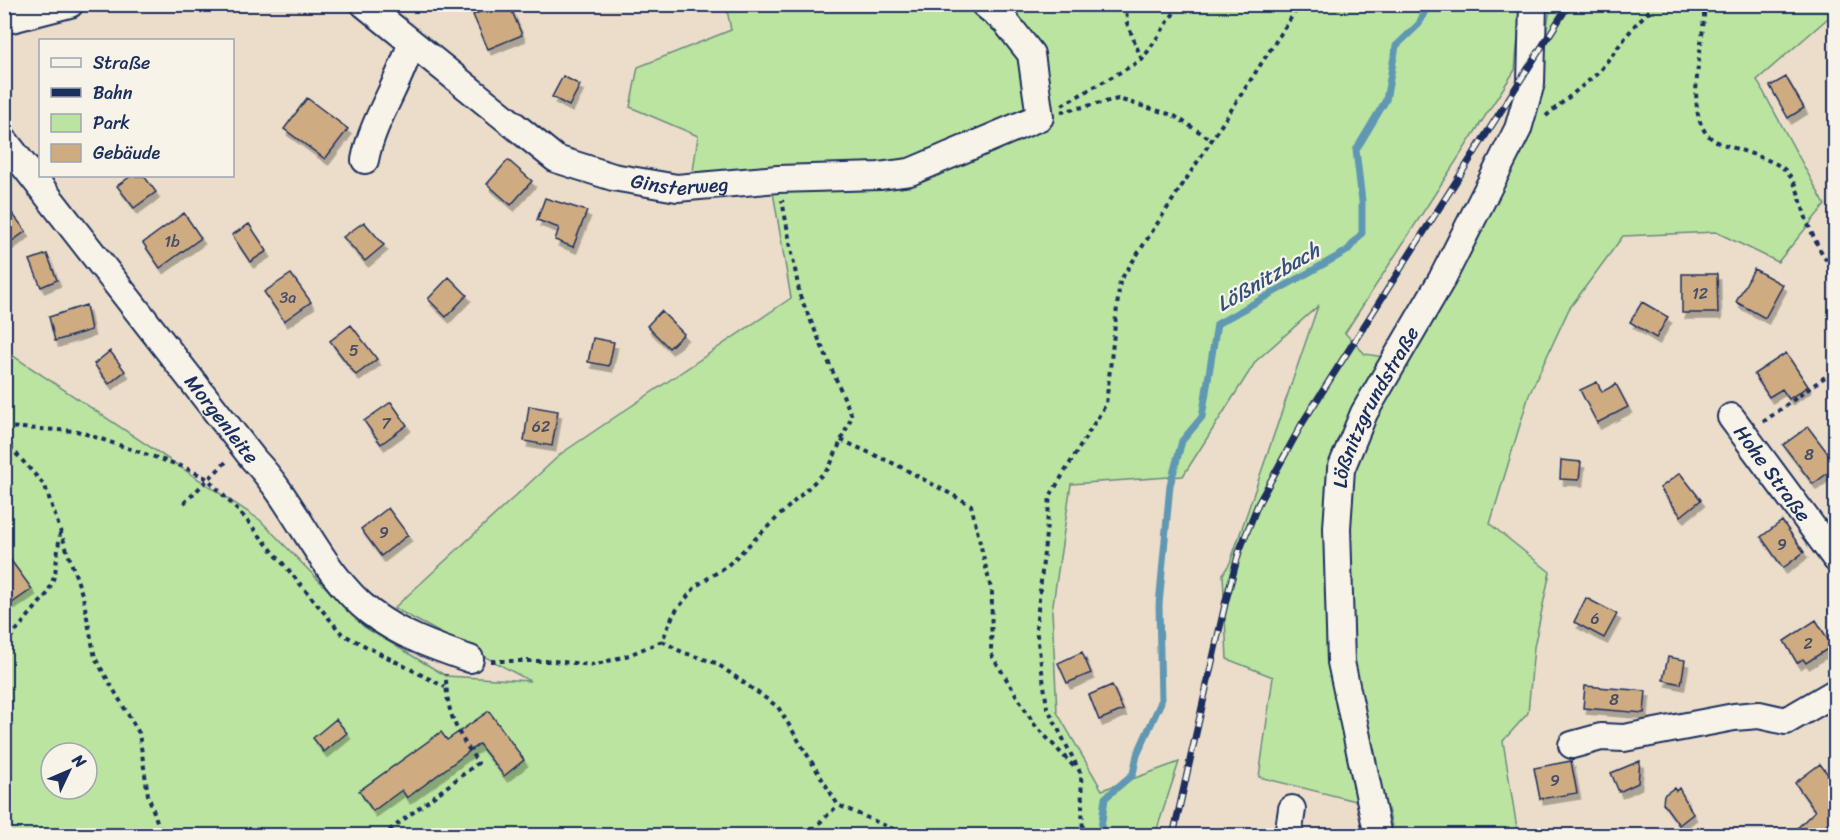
<svg xmlns="http://www.w3.org/2000/svg" width="1840" height="840" font-family="Sriracha,sans-serif">
<style>
.green{fill:#bbe4a0;stroke:#6b8a7f;stroke-width:1.5;fill-rule:evenodd}
.lines{fill:none;stroke-linecap:round;stroke-linejoin:round}
.stream{stroke:#6198b4;stroke-width:7}
.building{fill:#cfab81;stroke:#1b2f5e;stroke-width:1.5;filter:url(#shadow)}
.minor-casing{stroke:#1b2f5e;stroke-width:30}
.path{stroke:#1b2f5e;stroke-width:4;stroke-dasharray:4.5 4.5;stroke-linecap:butt}
.minor{stroke:#f7f3e8;stroke-width:26}
.rail-casing{stroke:#1b2f5e;stroke-width:7}
.rail{stroke:#f7f3e8;stroke-width:4.5;stroke-dasharray:14;stroke-linecap:butt}
.labels{text-anchor:middle;dominant-baseline:central;stroke-width:4.5;stroke-linejoin:round;paint-order:stroke}
.number-label{font-size:16px;fill:#484e67}
.street-label{font-size:20px;fill:#1b2f5e;stroke:#f7f3e8}
.water-label{font-size:21px;font-style:italic;fill:#32527b;stroke:#f7f3e8}
</style>
<defs>
<filter id="shadow"><feDropShadow dx="3.5" dy="6" stdDeviation="0" flood-color="#0004"/></filter>
</defs>
<rect width="100%" height="100%" fill="#ebddc9"/>
<filter id="ink" filterUnits="userSpaceOnUse"><feTurbulence type="fractalNoise" baseFrequency=".0167" numOctaves="2"/><feDisplacementMap in="SourceGraphic" scale="12" xChannelSelector="R" yChannelSelector="G"/><feConvolveMatrix kernelMatrix="1 2 1 2 8 2 1 2 1" color-interpolation-filters="sRGB"/></filter>
<g filter="url(#ink)">
<!-- green -->
<path class="green" d="M 726,5 L 1521,5 L 1515,70 L 1345,333 L 1365,354 L 1408,361 L 1540,61 L 1551,5 L 1835,5 L 1835,12 L 1757,80 L 1825,205 L 1778,262 L 1716,232 L 1623,236 L 1569,309 L 1529,395 L 1490,524 L 1550,572 L 1534,647 L 1528,713 L 1503,741 L 1518,835 L 1394,835 L 1388,809 L 1259,777 L 1273,677 L 1227,659 L 1223,574 L 1230,563 L 1318,306 L 1256,361 L 1183,476 L 1071,484 L 1052,611 L 1057,712 L 1102,790 L 1179,762 L 1155,835 L 5,835 L 4,350 L 260,520 L 364,627 L 446,676 L 530,681 L 394,608 L 562,453 L 791,298 L 773,192 L 689,199 L 698,136 L 630,107 L 638,67 L 731,30 ZM 51,753 L 87,753 L 87,789 L 51,789 Z"/>
<g class="lines">
<!-- stream -->
<path class="stream" d="M 1100,836 L 1105,798 L 1133,774 L 1137,755 L 1161,702 L 1159,605 L 1170,485 L 1182,441 L 1202,417 L 1217,324 L 1347,251 L 1362,233 L 1362,201 L 1356,150 L 1386,100 L 1396,46 L 1419,24 L 1428,4"/>
</g>
<!-- building -->
<path class="building" d="M 498,4 L 509,4 L 522,35 L 488,49 L 473,15 Z
M 563,76 L 580,85 L 569,106 L 552,97 Z
M 1786,77 L 1804,108 L 1788,118 L 1770,86 Z
M 307,98 L 348,129 L 325,159 L 284,129 Z
M 508,160 L 532,181 L 511,205 L 487,184 Z
M 131,176 L 144,176 L 156,192 L 134,208 L 117,186 Z
M 545,198 L 587,211 L 573,247 L 555,240 L 559,228 L 537,220 Z
M 4,203 L 26,231 L 4,247 Z
M 184,213 L 201,238 L 160,268 L 143,243 Z
M 364,222 L 384,245 L 365,261 L 343,237 Z
M 249,224 L 267,251 L 250,262 L 232,235 Z
M 47,254 L 57,280 L 41,287 L 30,260 Z
M 1754,269 L 1783,285 L 1765,318 L 1736,302 Z
M 291,274 L 311,302 L 284,321 L 264,292 Z
M 1682,274 L 1717,274 L 1718,313 L 1682,313 Z
M 449,277 L 467,295 L 446,317 L 428,299 Z
M 1642,302 L 1668,317 L 1656,338 L 1630,322 Z
M 86,305 L 91,330 L 55,341 L 49,317 Z
M 661,311 L 684,334 L 669,348 L 647,326 Z
M 351,325 L 377,359 L 356,375 L 330,341 Z
M 593,338 L 614,342 L 609,366 L 588,362 Z
M 110,351 L 125,371 L 109,384 L 94,364 Z
M 1786,353 L 1808,386 L 1789,399 L 1782,389 L 1769,397 L 1754,374 Z
M 1597,382 L 1602,392 L 1616,384 L 1628,407 L 1597,423 L 1580,390 Z
M 391,402 L 407,425 L 381,444 L 364,421 Z
M 529,406 L 558,411 L 552,446 L 524,441 Z
M 1808,427 L 1836,464 L 1836,467 L 1813,484 L 1783,445 Z
M 1561,460 L 1581,462 L 1579,480 L 1560,479 Z
M 1680,473 L 1701,500 L 1681,516 L 1660,488 Z
M 388,508 L 408,535 L 381,556 L 361,529 Z
M 1782,521 L 1804,552 L 1783,568 L 1761,537 Z
M 4,551 L 32,589 L 12,603 L 4,592 Z
M 1586,598 L 1617,614 L 1604,638 L 1574,622 Z
M 1816,620 L 1832,646 L 1806,663 L 1803,659 L 1797,663 L 1784,641 Z
M 1082,652 L 1091,673 L 1067,683 L 1058,663 Z
M 1668,657 L 1685,660 L 1681,684 L 1663,680 Z
M 1112,685 L 1123,710 L 1099,720 L 1089,695 Z
M 1585,686 L 1646,691 L 1644,713 L 1583,708 Z
M 489,711 L 524,760 L 504,776 L 479,744 L 407,798 L 402,790 L 373,811 L 359,791 L 441,732 L 447,740 Z
M 336,719 L 347,733 L 324,752 L 313,738 Z
M 1571,761 L 1577,793 L 1540,799 L 1534,768 Z
M 1640,761 L 1638,783 L 1619,792 L 1611,773 Z
M 1820,764 L 1836,785 L 1836,799 L 1828,805 L 1835,816 L 1814,836 L 1789,836 L 1815,811 L 1795,783 Z
M 1674,788 L 1676,791 L 1679,788 L 1693,814 L 1679,825 L 1663,803 L 1664,795 Z"/>
<g class="lines">
<defs>
<g id="minor">
<path id="s1" d="M 364,4 L 556,159 L 613,177 L 677,188 L 778,179 L 879,176 L 910,172 L 1040,117 L 1031,54 L 1005,21 L 984,4"/>
<path d="M 4,21 L 70,4"/>
<path id="s2" d="M 4,140 L 254,460 C 297,505 322,575 370,612 C 400,635 435,647 470,659"/>
<path d="M 365,160 C 373,118 400,84 411,43"/>
<path id="s3" d="M 1731,417 L 1836,559"/>
<path d="M 1572,745 L 1601,737 L 1624,738 L 1734,717 L 1759,715 L 1786,721 L 1836,692"/>
<path d="M 1288,836 L 1292,809"/>
<path id="s4" d="M 1378,836 L 1341,662 L 1337,528 L 1341,469 L 1364,413 L 1442,279 L 1518,129 L 1531,83 L 1533,4"/>
</g>
</defs>
<!-- minor casing -->
<use href="#minor" class="minor-casing"/>
<!-- path -->
<path class="path" d="M 1126,4 L 1127,23 L 1142,60
M 1704,4 C 1707,40 1677,125 1718,142 C 1734,149 1774,159 1785,170 C 1798,183 1801,204 1807,221 C 1813,238 1824,259 1836,273
M 1062,105 L 1142,60 L 1180,4
M 1061,112 L 1118,99 L 1173,115 L 1212,140
M 1546,116 L 1598,73 L 1635,25 L 1656,4
M 1763,422 L 1836,369
M 4,427 L 77,431 L 184,467 L 208,479 L 244,517 L 342,634 L 445,687
M 4,440 L 45,486 L 83,597 L 95,658 L 139,733 L 148,795 L 162,836
M 841,440 L 897,465 L 971,505 L 992,593 L 991,654 L 1034,724 L 1076,769
M 184,503 L 227,461
M 662,641 L 682,652 L 716,663 L 778,707 L 838,805 L 909,836
M 4,645 L 48,593 L 55,574 L 60,533
M 491,661 L 553,661 L 594,665 L 629,655 L 662,641 L 674,613 L 696,586 L 727,566 L 829,468 L 852,416 L 800,296 L 782,200
M 382,836 L 478,763 C 456,730 446,714 446,674
M 806,836 L 838,805
M 1083,836 L 1081,774 L 1047,707 L 1036,628 L 1050,496 L 1106,404 L 1120,281 L 1300,4"/>
<!-- minor -->
<use href="#minor" class="minor"/>
<defs>
<path id="rail" d="M 1173,836 L 1226,600 L 1239,552 L 1258,504 L 1303,422 L 1569,4"/>
</defs>
<!-- rail casing -->
<use href="#rail" class="rail-casing"/>
<!-- rail -->
<use href="#rail" class="rail"/>
</g>
</g>
<g class="labels">
<!-- number labels -->
<g class="number-label">
<text x="172" y="241">1b</text>
<text x="1700" y="293">12</text>
<text x="288" y="297">3a</text>
<text x="354" y="350">5</text>
<text x="386" y="423">7</text>
<text x="541" y="426">62</text>
<text x="1809" y="454">8</text>
<text x="384" y="532">9</text>
<text x="1782" y="544">9</text>
<text x="1595" y="618">6</text>
<text x="1808" y="643">2</text>
<text x="1614" y="699">8</text>
<text x="1555" y="780">9</text>
</g>
<!-- street labels -->
<g class="street-label">
<text stroke="none"><textPath href="#s1" startOffset="374">Ginsterweg</textPath></text>
<text stroke="none"><textPath href="#s4" startOffset="441">Lößnitzgrundstraße</textPath></text>
<text stroke="none"><textPath href="#s2" startOffset="354">Morgenleite</textPath></text>
<text stroke="none"><textPath href="#s3" startOffset="70">Hohe Straße</textPath></text>
</g>
<!-- water labels -->
<g class="water-label">
<text transform="translate(1268 277) rotate(-30)">Lößnitzbach</text>
</g>
</g>
<!-- margin -->
<rect width="1840" height="840" fill="none" stroke="#f7f3e8" stroke-width="24"/>
<rect x="12" y="12" width="1816" height="816" fill="none" stroke="#1b2f5e" stroke-width="2" filter="url(#ink)"/>
<!-- legend -->
<rect x="39" y="39" width="195" height="138" fill="#f7f3e8" stroke="#9fa5b1" stroke-width="1.5"/>
<rect x="51" y="58" width="30" height="9" fill="#f7f3e8" stroke="#9fa5b1" stroke-width="1.5"/>
<text x="93" y="69" font-size="18" fill="#1b2f5e">Straße</text>
<rect x="51" y="88" width="30" height="9" fill="#1b2f5e" stroke="#9fa5b1" stroke-width="1.5"/>
<text x="93" y="99" font-size="18" fill="#1b2f5e">Bahn</text>
<rect x="51" y="114" width="30" height="18" fill="#bbe4a0" stroke="#9fa5b1" stroke-width="1.5"/>
<text x="93" y="129" font-size="18" fill="#1b2f5e">Park</text>
<rect x="51" y="144" width="30" height="18" fill="#cfab81" stroke="#9fa5b1" stroke-width="1.5"/>
<text x="93" y="159" font-size="18" fill="#1b2f5e">Gebäude</text>
<!-- north arrow -->
<g transform="translate(69 771) rotate(46)"><circle r="28" fill="#f7f3e8" stroke="#9fa5b1" stroke-width="1.5"/>
<path d="M0-4.5L10 22L0 15L-10 22Z" fill="#1b2f5e"/>
<text y="-9" font-size="16" font-weight="bold" text-anchor="middle" fill="#1b2f5e">N</text>
</g>
</svg>
